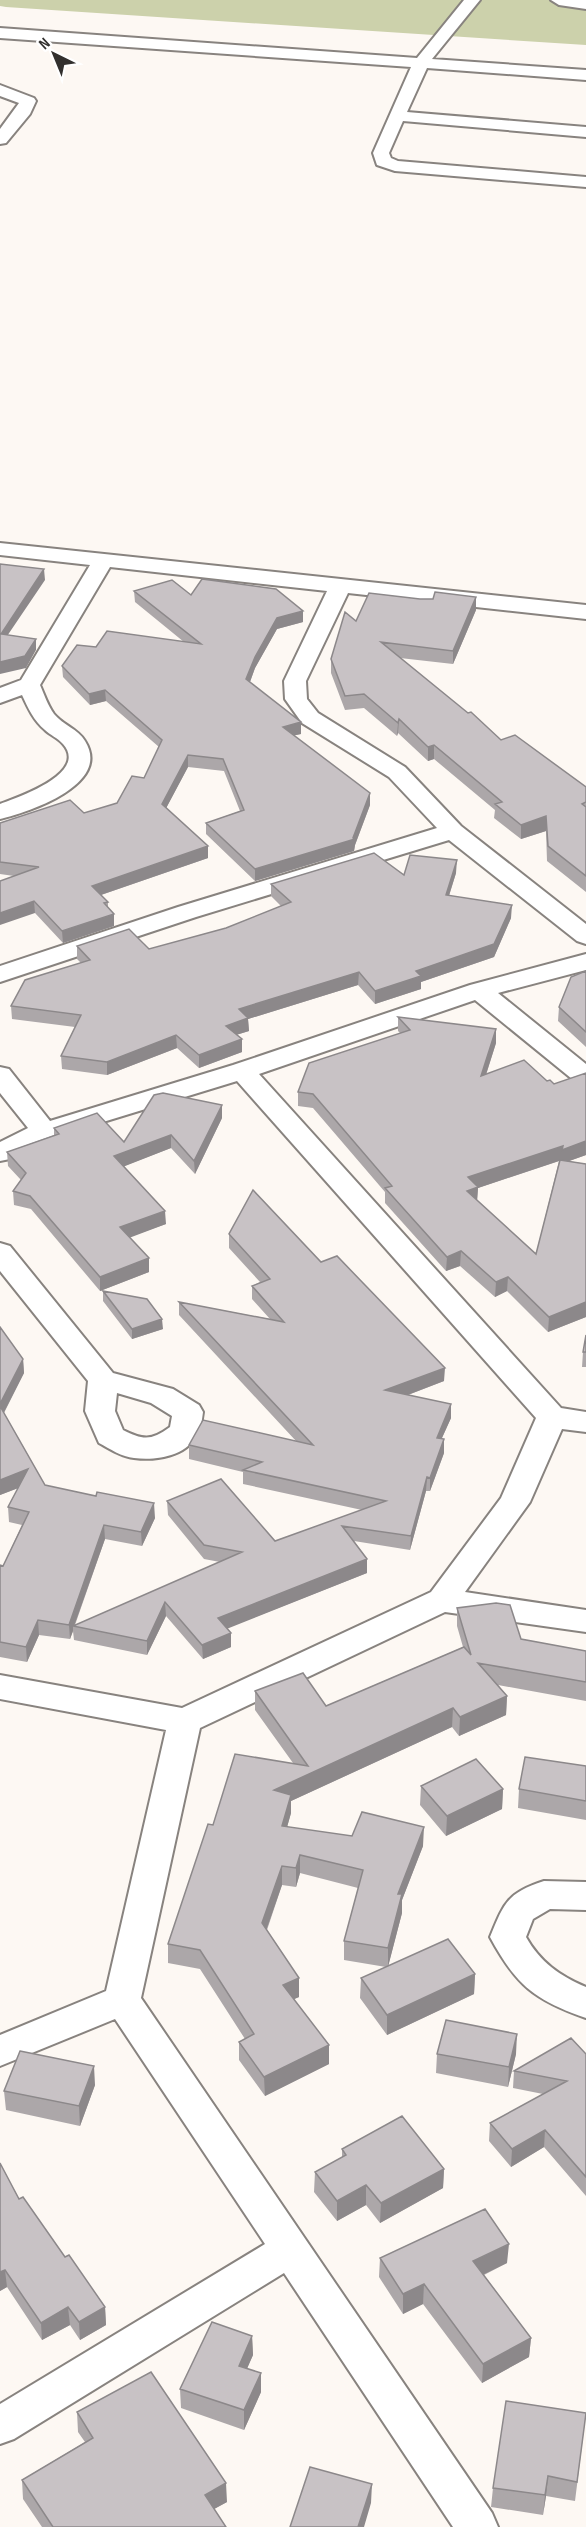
<svg xmlns="http://www.w3.org/2000/svg" width="586" height="2527" font-family="'Sofia Sans Condensed',sans-serif">
<style>
.green{fill:#ccd1ab}
.lines{fill:none;stroke-linecap:round;stroke-linejoin:round}
.minor-casing{stroke:#88837f;stroke-width:4}
.minor{fill:#fff;fill-rule:evenodd}
.wall{fill:#aca7a9;fill-rule:evenodd}
.shaded-wall{fill:#8c888a}
.building{fill:#c8c2c5;stroke:#8c888a;stroke-width:1.5}
</style>
<rect width="100%" height="100%" fill="#fdf8f3"/>
<!-- green -->
<path class="green" d="M 0,0 L 586,0 L 586,45 L 6,7 L 0,6 Z"/>
<g class="lines">
<defs>
<path id="minor" d="M 464,0 L 480,0 L 432,59 L 586,70 L 586,80 L 427,68 L 407,112 L 586,127 L 586,137 L 403,121 L 389,153 L 391,158 L 398,161 L 586,177 L 586,187 L 395,171 L 377,165 L 373,153 L 411,67 L 0,38 L 0,28 L 417,58 Z
M 551,0 L 586,0 L 586,9 L 559,5 Z
M 0,85 L 34,98 L 36,101 L 30,114 L 6,143 L 0,144 L 0,129 L 19,103 L 0,96 Z
M 0,543 L 586,605 L 586,619 L 348,593 L 306,681 L 307,699 L 318,713 L 405,767 L 461,826 L 586,924 L 586,944 L 577,941 L 449,840 L 196,917 L 0,982 L 0,966 L 178,907 L 437,828 L 389,777 L 302,723 L 285,699 L 284,681 L 327,591 L 110,567 L 40,685 C 44,694 48,706 54,714 C 63,725 78,729 85,741 C 112,784 30,812 0,819 L 0,804 C 19,797 89,773 63,744 C 58,738 50,735 45,730 C 34,721 28,708 22,695 L 0,703 L 0,688 L 21,680 L 90,565 L 0,555 Z
M 586,954 L 586,970 L 498,993 L 586,1064 L 586,1085 L 577,1083 L 475,1000 L 259,1074 L 561,1408 L 586,1412 L 586,1432 L 562,1429 L 530,1502 L 465,1592 L 586,1610 L 586,1632 L 445,1612 L 200,1728 L 141,1998 L 492,2513 L 498,2527 L 453,2527 L 284,2273 L 14,2439 L 0,2444 L 0,2404 L 265,2244 L 115,2019 L 0,2066 L 0,2035 L 106,1991 L 166,1730 L 0,1699 L 0,1675 L 182,1708 L 431,1592 L 501,1498 L 536,1418 L 237,1081 L 54,1137 L 10,1159 L 0,1161 L 0,1142 L 28,1128 L 0,1093 L 0,1067 L 9,1069 L 50,1121 L 233,1065 L 470,985 Z
M 0,1243 L 10,1246 L 113,1373 L 173,1389 L 199,1405 L 203,1412 C 202,1420 201,1428 197,1435 C 186,1456 156,1461 134,1458 C 122,1457 110,1449 99,1443 L 85,1411 L 88,1381 L 0,1271 ZM 117,1393 L 151,1403 L 172,1416 L 170,1427 C 151,1441 143,1440 123,1430 L 115,1411 Z
M 544,1881 L 586,1882 L 586,1910 L 550,1909 L 533,1919 L 526,1937 C 540,1962 560,1976 586,1987 L 586,2018 C 534,2000 516,1985 490,1937 C 504,1903 507,1893 544,1881 Z"/>
</defs>
<!-- minor casing -->
<use href="#minor" class="minor-casing"/>
<!-- minor -->
<use href="#minor" class="minor"/>
</g>
<!-- wall -->
<path class="wall" d="M 134,591 L 191,595 L 303,611 L 303,622 L 277,629 L 255,668 L 250,682 L 301,734 L 294,735 L 370,805 L 355,845 L 354,851 L 255,881 L 206,834 L 206,823 L 240,811 L 224,771 L 188,767 L 166,808 L 208,846 L 208,858 L 101,895 L 108,902 L 108,908 L 114,914 L 114,926 L 63,943 L 35,913 L 14,876 L 0,874 L 0,823 L 84,813 L 117,803 L 144,778 L 159,747 L 106,701 L 90,705 L 63,677 L 62,666 L 96,647 L 184,642 L 135,602 Z
M 476,610 L 453,664 L 400,658 L 501,740 L 586,787 L 586,892 L 547,861 L 546,831 L 521,839 L 494,818 L 495,810 L 434,759 L 428,761 L 398,733 L 397,736 L 364,708 L 345,710 L 331,673 L 331,659 L 356,621 Z
M 456,873 L 449,896 L 511,918 L 494,957 L 421,982 L 421,989 L 375,1004 L 358,985 L 248,1019 L 249,1031 L 236,1035 L 242,1052 L 199,1068 L 177,1048 L 107,1075 L 62,1069 L 61,1056 L 75,1027 L 12,1019 L 11,1006 L 81,963 L 77,959 L 77,946 L 149,949 L 226,928 L 281,906 L 271,896 L 271,884 L 404,875 Z
M 586,971 L 586,1047 L 558,1021 L 559,1007 Z
M 398,1017 L 496,1029 L 496,1043 L 486,1075 L 547,1081 L 554,1084 L 586,1073 L 586,1155 L 569,1161 L 586,1164 L 586,1317 L 548,1332 L 507,1291 L 495,1297 L 460,1266 L 446,1271 L 385,1203 L 385,1192 L 313,1108 L 298,1106 L 298,1092 L 400,1033 L 398,1031 ZM 559,1161 L 536,1254 L 477,1200 L 478,1188 Z
M 222,1118 L 195,1174 L 171,1148 L 124,1166 L 166,1224 L 129,1237 L 149,1258 L 149,1272 L 100,1291 L 31,1209 L 14,1205 L 13,1191 L 21,1180 L 8,1166 L 7,1152 L 54,1135 L 54,1128 L 124,1142 Z
M 229,1234 L 321,1262 L 444,1381 L 408,1395 L 451,1404 L 451,1418 L 442,1438 L 444,1439 L 444,1453 L 430,1491 L 426,1491 L 410,1550 L 354,1541 L 367,1559 L 367,1573 L 227,1628 L 231,1633 L 231,1647 L 203,1659 L 166,1616 L 147,1655 L 74,1640 L 73,1631 L 70,1639 L 39,1635 L 27,1662 L 0,1657 L 0,1565 L 3,1566 L 22,1525 L 9,1522 L 8,1507 L 18,1488 L 0,1495 L 0,1328 L 23,1359 L 24,1373 L 4,1413 L 45,1485 L 155,1518 L 142,1546 L 105,1539 L 75,1625 L 220,1562 L 204,1559 L 168,1515 L 167,1501 L 275,1541 L 362,1510 L 243,1484 L 243,1472 L 189,1459 L 189,1445 L 296,1441 L 179,1315 L 179,1302 L 270,1319 L 252,1299 L 252,1286 L 260,1282 L 229,1248 Z
M 103,1291 L 163,1329 L 132,1339 L 103,1301 Z
M 586,1335 L 586,1367 L 582,1367 L 583,1352 Z
M 457,1608 L 521,1639 L 586,1651 L 586,1701 L 498,1685 L 507,1696 L 506,1715 L 459,1736 L 452,1727 L 291,1801 L 291,1813 L 287,1827 L 423,1846 L 402,1900 L 402,1913 L 388,1966 L 475,1974 L 474,1994 L 387,2035 L 360,1998 L 361,1978 L 386,1967 L 344,1960 L 344,1941 L 358,1888 L 300,1873 L 296,1887 L 282,1885 L 267,1930 L 299,1978 L 299,1997 L 294,1999 L 329,2064 L 265,2096 L 239,2060 L 239,2042 L 245,2039 L 200,1969 L 168,1963 L 168,1944 L 213,1825 L 293,1763 L 255,1710 L 255,1691 L 326,1706 L 463,1647 L 457,1626 Z
M 586,1766 L 586,1820 L 518,1808 L 519,1789 Z
M 421,1786 L 503,1789 L 502,1809 L 446,1836 L 420,1805 Z
M 437,2054 L 516,2054 L 508,2087 L 436,2073 Z
M 586,2054 L 586,2196 L 544,2147 L 511,2167 L 489,2141 L 490,2123 L 543,2094 L 513,2088 L 514,2071 Z
M 95,2085 L 80,2126 L 6,2110 L 4,2091 Z
M 342,2149 L 444,2169 L 443,2188 L 380,2223 L 366,2205 L 337,2221 L 314,2192 L 315,2172 L 342,2158 Z
M 0,2163 L 19,2199 L 65,2257 L 105,2307 L 106,2325 L 80,2340 L 70,2325 L 42,2340 L 7,2287 L 0,2291 Z
M 380,2258 L 507,2263 L 484,2275 L 531,2338 L 529,2357 L 482,2383 L 423,2304 L 403,2314 L 379,2277 Z
M 252,2336 L 253,2355 L 247,2368 L 261,2392 L 244,2430 L 181,2408 L 180,2389 Z
M 77,2412 L 227,2502 L 214,2509 L 226,2527 L 42,2527 L 23,2499 L 22,2480 L 85,2442 L 78,2432 Z
M 586,2413 L 575,2501 L 546,2496 L 543,2515 L 491,2507 L 493,2488 Z"/>
<!-- shaded-wall -->
<path class="shaded-wall" d="M 44,569 L 45,580 L 1,645 L 1,634 Z
M 476,597 L 476,610 L 453,664 L 453,651 Z
M 303,611 L 303,622 L 277,629 L 255,668 L 247,690 L 246,679 L 255,657 L 277,618 Z
M 36,639 L 36,650 L 26,668 L 0,674 L 0,662 Z
M 105,690 L 106,701 L 90,705 L 89,694 Z
M 399,719 L 398,733 L 397,736 L 398,723 Z
M 301,722 L 301,734 L 283,738 L 283,727 Z
M 434,745 L 434,759 L 428,761 L 428,747 Z
M 188,755 L 188,767 L 162,816 L 162,804 Z
M 370,793 L 370,805 L 355,845 L 354,851 L 255,881 L 255,869 L 353,838 Z
M 546,816 L 546,831 L 521,839 L 521,825 Z
M 208,846 L 208,858 L 92,898 L 92,886 Z
M 457,860 L 456,873 L 445,908 L 446,895 Z
M 34,901 L 35,913 L 0,925 L 0,913 Z
M 512,905 L 511,918 L 494,957 L 421,982 L 421,989 L 375,1004 L 375,991 Z
M 114,914 L 114,926 L 63,943 L 62,931 Z
M 359,972 L 358,985 L 248,1019 L 249,1031 L 226,1038 L 226,1026 L 239,1009 Z
M 496,1029 L 496,1043 L 481,1090 L 481,1076 Z
M 176,1035 L 177,1048 L 107,1075 L 107,1062 Z
M 242,1039 L 242,1052 L 199,1068 L 199,1055 Z
M 222,1105 L 222,1118 L 195,1174 L 194,1161 Z
M 171,1135 L 171,1148 L 115,1170 L 114,1156 Z
M 586,1141 L 586,1155 L 561,1164 L 562,1160 L 478,1188 L 477,1202 L 467,1206 L 468,1177 L 563,1146 Z
M 165,1211 L 166,1224 L 121,1241 L 120,1227 Z
M 461,1251 L 460,1266 L 446,1271 L 447,1257 Z
M 149,1258 L 149,1272 L 100,1291 L 100,1277 Z
M 508,1277 L 507,1291 L 495,1297 L 496,1282 Z
M 586,1302 L 586,1317 L 548,1332 L 549,1317 Z
M 162,1319 L 163,1329 L 132,1339 L 132,1329 Z
M 23,1359 L 24,1373 L 0,1420 L 0,1404 Z
M 445,1368 L 444,1381 L 384,1404 L 385,1390 Z
M 451,1404 L 451,1418 L 436,1451 L 437,1438 Z
M 444,1439 L 444,1453 L 430,1491 L 430,1478 Z
M 28,1469 L 29,1484 L 0,1495 L 0,1480 Z
M 427,1477 L 426,1491 L 410,1550 L 411,1536 Z
M 154,1503 L 155,1518 L 142,1546 L 141,1532 Z
M 104,1525 L 105,1539 L 74,1626 L 73,1626 L 73,1631 L 70,1639 L 69,1625 Z
M 367,1559 L 367,1573 L 219,1632 L 218,1618 Z
M 165,1602 L 166,1616 L 147,1655 L 147,1641 Z
M 38,1620 L 39,1635 L 27,1662 L 26,1647 Z
M 231,1633 L 231,1647 L 203,1659 L 202,1645 Z
M 507,1696 L 506,1715 L 459,1736 L 460,1717 Z
M 453,1708 L 452,1727 L 291,1801 L 291,1813 L 282,1845 L 274,1790 Z
M 503,1789 L 502,1809 L 446,1836 L 447,1816 Z
M 424,1827 L 423,1846 L 402,1900 L 402,1913 L 388,1967 L 388,1948 L 398,1894 Z
M 300,1855 L 300,1873 L 296,1887 L 296,1868 Z
M 282,1866 L 282,1885 L 262,1942 L 262,1923 Z
M 475,1974 L 474,1994 L 387,2035 L 387,2015 Z
M 299,1978 L 299,1997 L 283,2004 L 283,1985 Z
M 517,2034 L 516,2054 L 508,2087 L 509,2067 Z
M 329,2045 L 329,2064 L 265,2096 L 264,2077 Z
M 94,2066 L 95,2085 L 80,2126 L 79,2106 Z
M 545,2130 L 544,2147 L 511,2167 L 512,2149 Z
M 444,2169 L 443,2188 L 380,2223 L 381,2203 Z
M 366,2185 L 366,2205 L 337,2221 L 337,2201 Z
M 509,2244 L 507,2263 L 472,2280 L 473,2261 Z
M 5,2270 L 7,2287 L 0,2291 L 0,2272 Z
M 424,2284 L 423,2304 L 403,2314 L 403,2294 Z
M 68,2307 L 70,2325 L 42,2340 L 41,2323 Z
M 105,2307 L 106,2325 L 80,2340 L 79,2322 Z
M 252,2336 L 253,2355 L 240,2385 L 239,2366 Z
M 531,2338 L 529,2357 L 482,2383 L 483,2364 Z
M 261,2373 L 261,2392 L 244,2430 L 244,2410 Z
M 548,2476 L 546,2496 L 543,2515 L 545,2495 Z
M 226,2483 L 227,2502 L 205,2514 L 205,2495 Z
M 372,2484 L 371,2503 L 364,2527 L 358,2527 Z"/>
<!-- building -->
<path class="building" d="M 0,564 L 44,569 L 1,634 L 36,639 L 25,656 L 0,662 Z
M 202,579 L 276,589 L 303,611 L 277,618 L 255,657 L 246,679 L 301,722 L 283,727 L 370,793 L 353,838 L 355,839 L 255,869 L 206,823 L 244,810 L 223,759 L 188,755 L 162,804 L 208,846 L 92,886 L 108,902 L 104,903 L 114,914 L 62,931 L 34,901 L 0,913 L 0,881 L 39,867 L 0,862 L 0,823 L 70,800 L 84,813 L 117,803 L 132,776 L 144,778 L 162,740 L 105,690 L 89,694 L 62,666 L 77,645 L 96,647 L 107,631 L 201,644 L 134,591 L 172,580 L 191,595 Z
M 435,592 L 476,597 L 453,651 L 381,642 L 468,713 L 471,712 L 501,740 L 515,735 L 586,787 L 586,802 L 582,804 L 586,807 L 586,876 L 548,846 L 546,816 L 521,825 L 495,804 L 502,802 L 434,745 L 428,747 L 399,719 L 398,723 L 364,694 L 345,696 L 331,659 L 345,612 L 356,621 L 369,593 L 420,599 L 433,599 Z
M 374,853 L 404,875 L 410,855 L 457,860 L 446,895 L 512,905 L 494,944 L 416,971 L 421,976 L 375,991 L 359,972 L 239,1009 L 248,1018 L 226,1026 L 242,1039 L 199,1055 L 176,1035 L 107,1062 L 61,1056 L 81,1015 L 11,1006 L 25,980 L 90,960 L 77,946 L 129,929 L 149,949 L 226,928 L 291,902 L 271,884 Z
M 586,971 L 586,1032 L 559,1007 L 571,977 Z
M 398,1017 L 496,1029 L 481,1076 L 524,1060 L 547,1081 L 550,1080 L 554,1084 L 586,1073 L 586,1141 L 562,1150 L 563,1146 L 468,1177 L 478,1187 L 467,1191 L 536,1254 L 560,1160 L 586,1164 L 586,1302 L 549,1317 L 508,1277 L 496,1282 L 461,1251 L 447,1257 L 385,1188 L 392,1186 L 313,1094 L 298,1092 L 309,1063 L 410,1030 Z
M 163,1093 L 222,1105 L 194,1161 L 171,1135 L 114,1156 L 165,1211 L 120,1227 L 149,1258 L 100,1277 L 30,1196 L 13,1191 L 26,1173 L 7,1152 L 59,1134 L 54,1128 L 97,1113 L 124,1142 L 154,1095 Z
M 253,1190 L 321,1262 L 337,1256 L 445,1368 L 385,1390 L 451,1404 L 437,1438 L 444,1439 L 430,1478 L 427,1477 L 411,1536 L 342,1526 L 367,1559 L 218,1618 L 231,1633 L 202,1645 L 165,1602 L 147,1641 L 73,1626 L 242,1552 L 204,1545 L 167,1501 L 221,1479 L 275,1541 L 386,1501 L 243,1470 L 262,1462 L 189,1445 L 203,1420 L 313,1445 L 179,1302 L 284,1322 L 252,1286 L 270,1279 L 229,1234 Z
M 103,1291 L 147,1299 L 162,1319 L 132,1329 Z
M 0,1327 L 23,1359 L 0,1404 Z
M 586,1335 L 586,1352 L 583,1352 Z
M 0,1406 L 45,1485 L 96,1496 L 97,1492 L 154,1503 L 141,1532 L 104,1525 L 69,1625 L 38,1620 L 26,1647 L 0,1642 L 0,1565 L 3,1566 L 29,1512 L 8,1507 L 28,1469 L 0,1480 Z
M 496,1603 L 510,1605 L 521,1639 L 586,1651 L 586,1682 L 478,1663 L 507,1696 L 460,1717 L 453,1708 L 274,1790 L 291,1795 L 282,1826 L 352,1836 L 362,1812 L 424,1827 L 398,1894 L 402,1894 L 388,1948 L 344,1941 L 363,1870 L 300,1855 L 296,1868 L 282,1866 L 262,1923 L 299,1978 L 283,1985 L 329,2045 L 264,2077 L 239,2042 L 254,2034 L 200,1950 L 168,1944 L 208,1824 L 213,1825 L 235,1754 L 308,1766 L 255,1691 L 303,1673 L 326,1706 L 464,1647 L 471,1655 L 457,1608 Z
M 525,1757 L 586,1766 L 586,1801 L 519,1789 Z
M 476,1759 L 503,1789 L 447,1816 L 421,1786 Z
M 448,1939 L 475,1974 L 387,2015 L 361,1978 Z
M 446,2020 L 517,2034 L 509,2067 L 437,2054 Z
M 571,2038 L 586,2054 L 586,2177 L 545,2130 L 512,2149 L 490,2123 L 567,2081 L 514,2071 Z
M 20,2051 L 94,2066 L 79,2106 L 4,2091 Z
M 402,2116 L 444,2169 L 381,2203 L 366,2185 L 337,2201 L 315,2172 L 346,2155 L 342,2149 Z
M 0,2163 L 19,2199 L 23,2197 L 65,2257 L 69,2255 L 105,2307 L 79,2322 L 68,2307 L 41,2323 L 5,2270 L 0,2272 Z
M 485,2209 L 509,2244 L 473,2261 L 531,2338 L 483,2364 L 424,2284 L 403,2294 L 380,2258 Z
M 212,2322 L 252,2336 L 239,2366 L 261,2373 L 244,2410 L 180,2389 Z
M 151,2372 L 226,2483 L 205,2495 L 226,2527 L 53,2527 L 22,2480 L 93,2438 L 77,2412 Z
M 506,2401 L 586,2413 L 577,2482 L 548,2476 L 545,2495 L 493,2488 Z
M 310,2467 L 372,2484 L 358,2527 L 290,2527 Z"/>
<!-- north arrow -->
<g transform="translate(54 54) rotate(317)" stroke="#ffffff" stroke-width="4.5" paint-order="stroke">
<path d="M0-4.5L10 22L0 15L-10 22Z" fill="#32302e"/>
<text y="-9" font-size="16" font-weight="bold" text-anchor="middle" fill="#32302e">N</text>
</g>
</svg>
